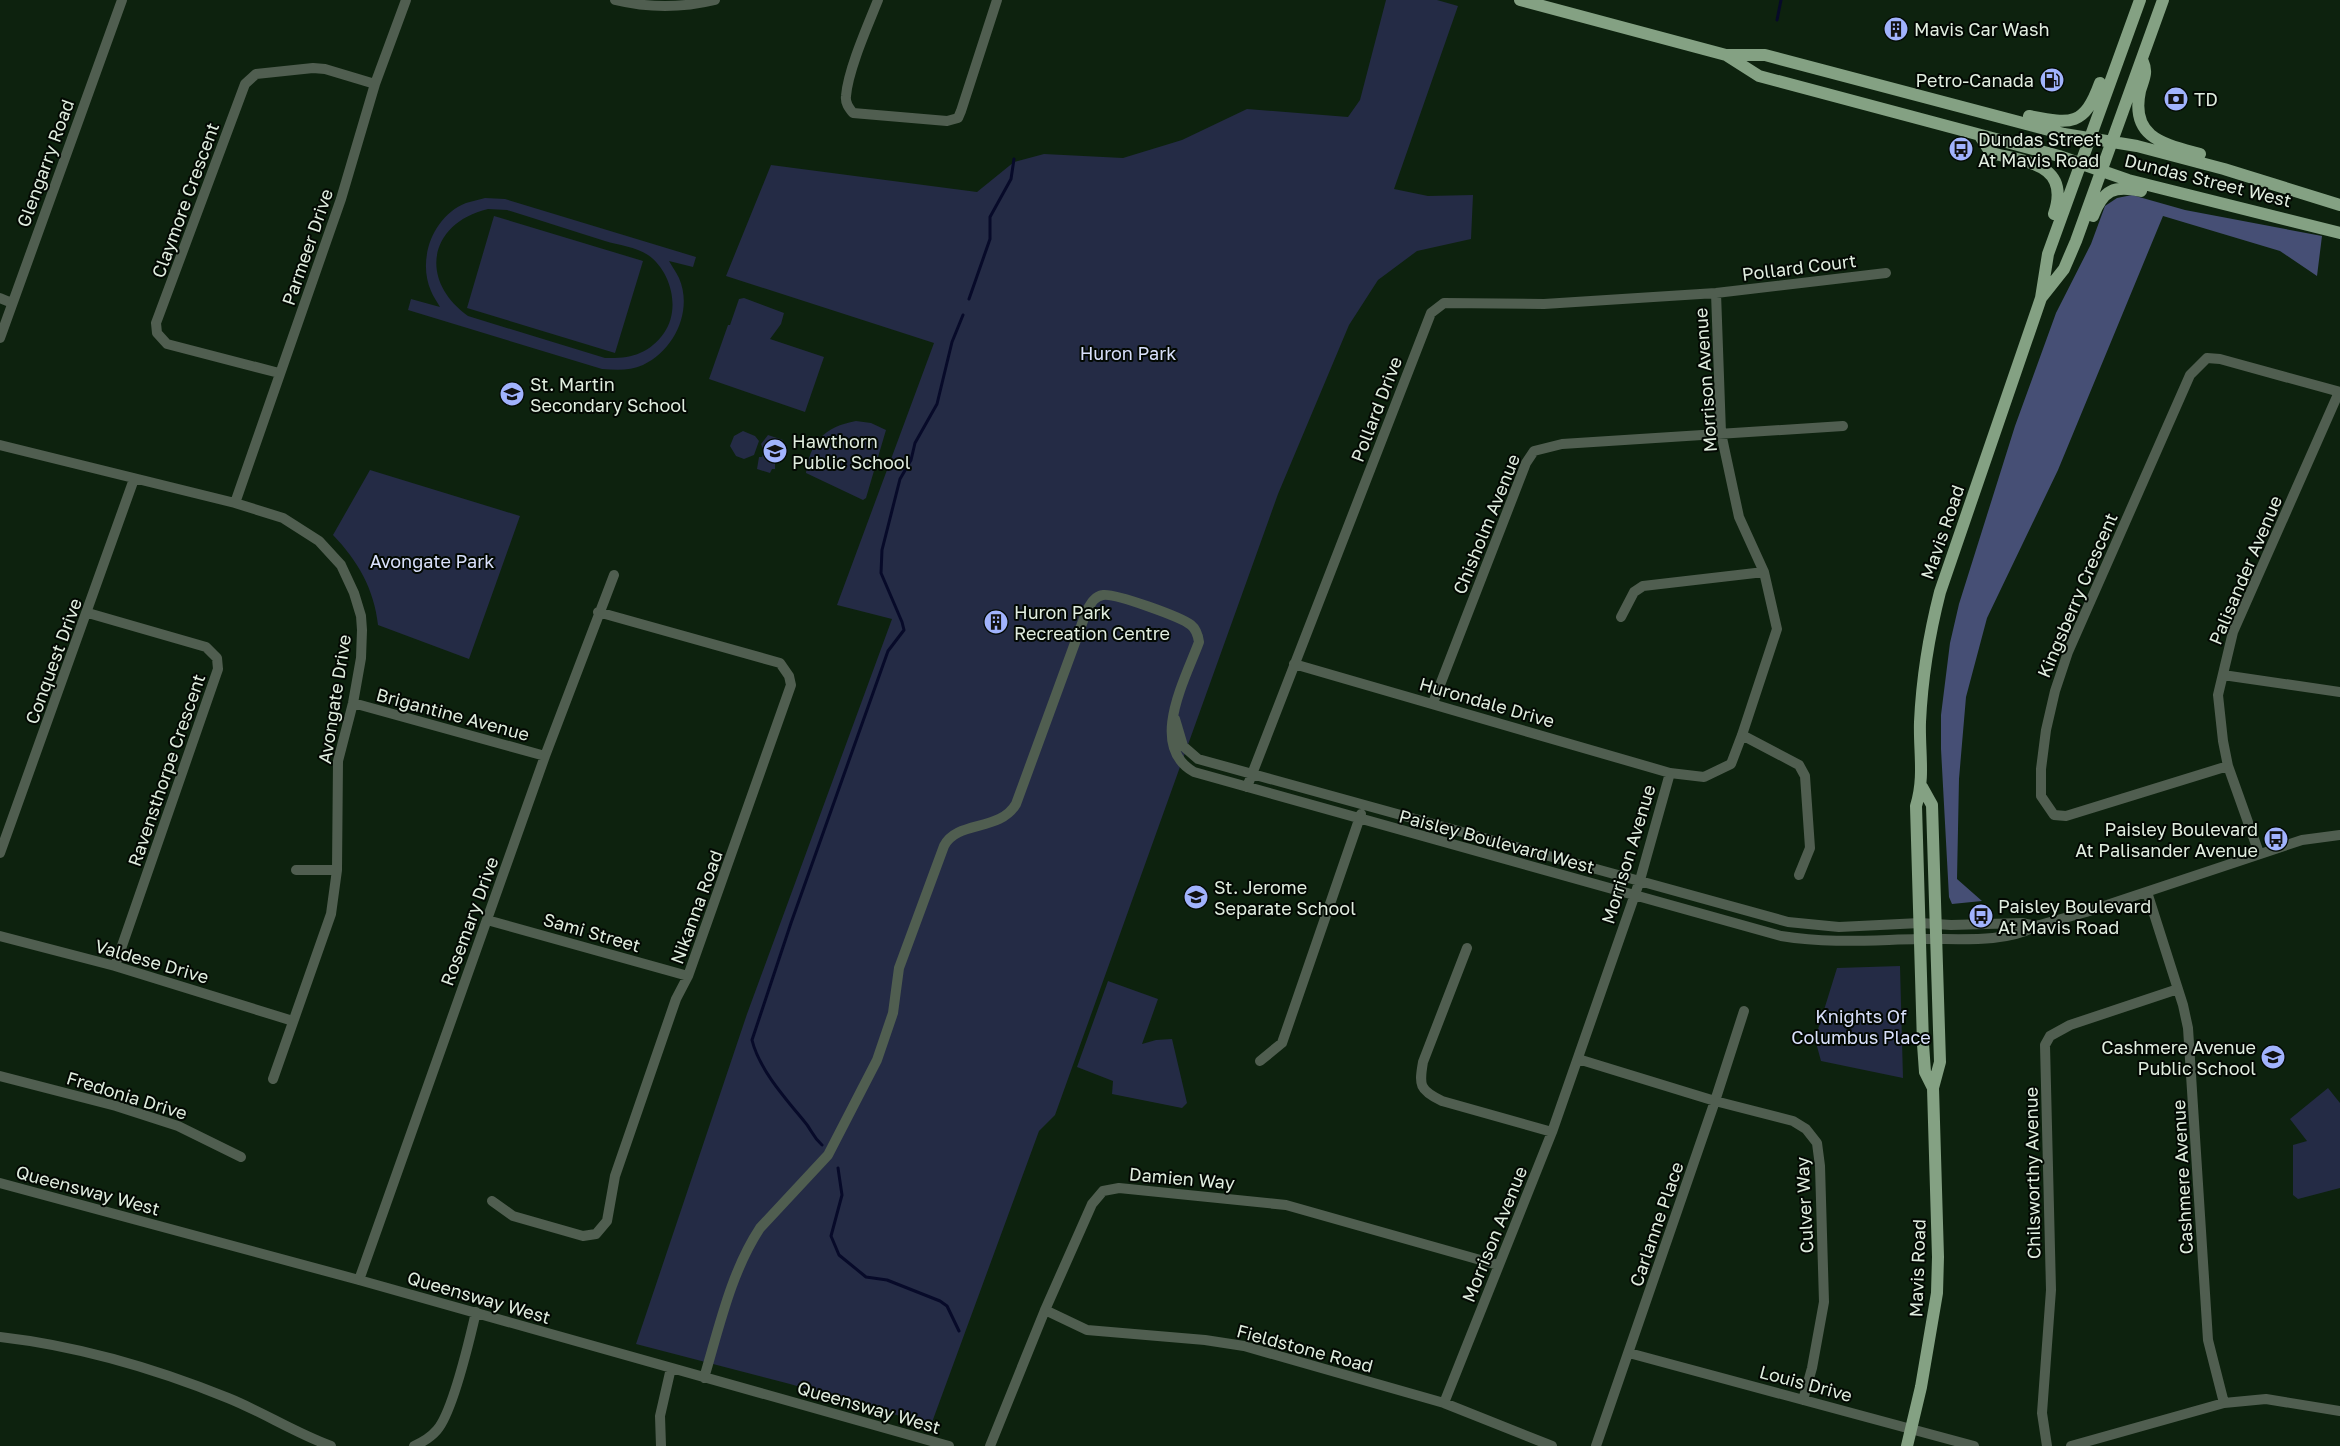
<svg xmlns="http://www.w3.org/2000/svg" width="2340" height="1446" font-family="'Golos Text',sans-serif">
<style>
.green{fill:#242b45;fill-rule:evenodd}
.forest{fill:#464f75}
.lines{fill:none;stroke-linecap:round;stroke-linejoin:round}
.stream{stroke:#070a29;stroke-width:3}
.minor{stroke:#505e50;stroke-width:10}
.major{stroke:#84a183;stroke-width:12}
.labels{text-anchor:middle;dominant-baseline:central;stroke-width:4;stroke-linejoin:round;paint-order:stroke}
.poi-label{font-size:18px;fill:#e0eddf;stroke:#030903;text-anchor:start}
.street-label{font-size:18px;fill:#e0eddf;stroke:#030903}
.park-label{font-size:18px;fill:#d9e0fb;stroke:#030903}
</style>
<rect width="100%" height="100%" fill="#0d220e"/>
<!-- green -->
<path class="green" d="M 1386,0 L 1437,0 L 1458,6 L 1394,189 L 1428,196 L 1473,195 L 1471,239 L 1417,251 L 1378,280 L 1349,325 L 1278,494 L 1055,1115 L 1039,1131 L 931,1425 L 790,1384 L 636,1344 L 747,1014 L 892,619 L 837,605 L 934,343 L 726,276 L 771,165 L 977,192 L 1014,162 L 1044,154 L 1123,158 L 1182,140 L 1247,109 L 1348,117 L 1360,100 Z
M 485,198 L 505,199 L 696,257 L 693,267 L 669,261 C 672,266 676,272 679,278 C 693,310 675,350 643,365 C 630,371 616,370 602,369 L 408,310 L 411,299 L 440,307 C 437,302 433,296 431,291 C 417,259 433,216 466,203 C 472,201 479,200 485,198 ZM 488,209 L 507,210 C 539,220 572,231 605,241 C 618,245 636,247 648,255 C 671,271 681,309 664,333 C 649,354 630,359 605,358 L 468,316 C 418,280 429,223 488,209 Z
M 494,216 L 643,261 L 615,353 L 467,308 Z
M 744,298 L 784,313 L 781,324 L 770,339 L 824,357 L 805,412 L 709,379 L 728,325 L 730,325 L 739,299 Z
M 856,421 L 871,423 L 886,430 L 866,498 L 863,500 L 806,473 C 810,442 824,427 856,421 Z
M 743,431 L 755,436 L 759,441 L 754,455 L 744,459 L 736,456 L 730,446 L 734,436 Z
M 768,435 L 783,440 L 782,447 L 778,453 L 775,461 L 775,469 L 772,469 L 770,473 L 757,469 L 759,457 L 762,457 L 764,452 L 761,444 Z
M 370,470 L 520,516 L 469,659 L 378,625 C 374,589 358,561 333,535 Z
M 1900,966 L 1903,1078 L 1821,1061 L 1815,1039 L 1837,968 Z
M 1108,981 L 1158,999 L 1142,1044 L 1156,1040 L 1172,1039 L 1187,1103 L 1182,1108 L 1112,1094 L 1113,1081 L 1077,1067 Z
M 2328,1088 L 2340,1103 L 2340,1188 L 2298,1199 L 2293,1195 L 2293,1145 L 2307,1141 L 2290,1119 Z"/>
<!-- forest -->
<path class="forest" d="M 2132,195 L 2185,210 L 2322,236 L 2317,276 L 2280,251 L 2163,216 L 2058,470 L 1987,618 L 1966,697 L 1959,779 L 1957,879 L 1982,901 L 1952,904 L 1949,897 L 1941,749 L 1941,715 L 1950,643 L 1959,604 L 2015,426 L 2056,313 L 2091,244 L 2105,206 L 2117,198 Z"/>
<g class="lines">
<!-- stream -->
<path class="stream" d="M 1777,20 L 1781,0
M 969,299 L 990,239 L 990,217 L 1011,179 L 1014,159
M 822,1145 C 812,1136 812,1130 804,1121 C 785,1098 759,1069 752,1040 L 791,923 L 888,651 L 904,630 L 902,622 L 881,573 L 882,550 L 900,479 L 911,460 L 915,443 L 937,404 L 952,342 L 963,315
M 838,1168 L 842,1195 L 831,1236 L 839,1255 L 866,1277 L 887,1280 L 940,1301 L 947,1306 L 959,1331"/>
<!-- minor -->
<path class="minor" d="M 615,0 C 648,8 682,8 715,0
M 878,0 C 868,25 848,70 846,96 C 845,103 849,108 853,113 L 947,121 L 958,118 L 961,111 L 997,0
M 0,298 L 12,303
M 0,338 L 122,0
M 279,373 L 167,344 L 157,333 L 156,323 L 245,84 L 256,74 L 313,68 L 325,69 L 375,84
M 0,445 L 235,503 L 283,518 L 319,541 L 341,565 L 354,593 L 361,616 L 362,630 L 361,658 L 353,703 L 338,761 L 337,870 L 331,914 L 273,1079
M 235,503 L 341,199 L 375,84 L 406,0
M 88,613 L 206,647 L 217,658 L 218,669 L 115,966
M 1621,617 L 1634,592 L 1643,586 L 1764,572
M 1294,664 L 1670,773 L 1704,777 L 1731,764 L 1742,735 L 1777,629 L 1764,572 L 1739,517 L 1721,433 L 1716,293
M 2223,675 L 2340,692
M 353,703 L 545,756
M 1433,703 L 1526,463 L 1534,451 L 1562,444 L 1843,426
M 1175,719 L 1183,746 L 1198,759 L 1788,922 L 1839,927 L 1920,923 L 1951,925 L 2022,923 L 2036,926
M 1742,735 L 1799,765 L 1805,776 L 1810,848 L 1799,875
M 2228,766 L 2066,816 L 2054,815 L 2041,796 L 2041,769 L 2046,730 L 2055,691 L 2068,652 L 2190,375 L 2207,358 L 2220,359 L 2340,392
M 1247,787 L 1431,313 L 1444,303 L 1544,304 L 1716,293 L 1886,273
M 0,853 L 134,479
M 2259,853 L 2228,766 L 2223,741 L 2218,695 L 2233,632 L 2339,392
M 296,870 L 337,870
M 2147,892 L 2183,1005 L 2188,1028 L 2208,1340 L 2224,1403
M 487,920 L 688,976
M 0,936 L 115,966 L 293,1021
M 1467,948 L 1423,1062 C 1419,1085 1419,1090 1442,1101 L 1552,1132
M 1578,1059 L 1715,1101 L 1793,1121 L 1806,1129 L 1817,1143 L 1820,1166 L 1824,1302 L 1812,1368 L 1803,1400
M 1260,1061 L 1282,1043 L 1361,814
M 0,1076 L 116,1106 L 178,1126 L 241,1157
M 0,1183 L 359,1280 L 949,1446
M 492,1201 L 513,1216 L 583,1236 L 596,1234 L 607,1221 L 615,1176 L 676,999 L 688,976 L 791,685 L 789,676 L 780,663 L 598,612
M 359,1280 L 545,756 L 614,575
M 1045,1310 L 1087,1330 L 1205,1340 L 1244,1346 L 1444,1403 L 1552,1446
M 0,1337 C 79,1346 154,1368 228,1398 C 263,1412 295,1433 331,1446
M 1629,1353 L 1974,1446
M 704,1378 C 719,1328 731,1272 760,1228 L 828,1155 L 877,1060 L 893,1013 L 899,968 L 944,846 C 957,820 1000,832 1016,804 L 1087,610 C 1091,603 1095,596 1103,595 C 1115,593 1181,617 1191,625 C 1196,629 1198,635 1199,642 C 1185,680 1148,746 1194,772 L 1781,936 C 1831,944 1870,940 1919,939 C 1954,938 2005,944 2036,926 L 2086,912 L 2302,840 L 2340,835
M 1444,1403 L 1552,1132 L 1640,880 L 1670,773
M 414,1446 C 423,1442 431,1437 437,1430 C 452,1413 470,1338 476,1312
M 661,1446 L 660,1416 L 671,1368
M 990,1446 L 1045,1310 L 1092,1204 L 1103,1191 L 1119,1188 L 1286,1205 L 1498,1265
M 1596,1446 L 1715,1101 L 1744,1011
M 2047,1446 L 2042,1413 L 2051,1290 L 2045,1045 L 2050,1036 L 2070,1025 L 2178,989
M 2071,1446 L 2224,1403 L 2266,1399 L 2340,1411"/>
<!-- major -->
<path class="major" d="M 1520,0 L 1726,55 L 1765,55 L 2064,134 L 2137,146 L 2224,169 L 2340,205
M 1726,55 L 1759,76 L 2059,156 L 2128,180 L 2340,233
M 2143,62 C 2148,73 2143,80 2140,91 C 2130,138 2164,144 2200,154
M 2029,116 C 2071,124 2084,127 2100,83
M 1980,136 L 1991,153 C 2027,162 2071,164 2054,214
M 2093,216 C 2103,190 2114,185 2141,191
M 2041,298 L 2064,269 L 2076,241 L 2163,0
M 1933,1088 L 1925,1072 L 1923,1044 L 1916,806 C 1925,777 1919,751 1920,722 C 1922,678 1929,635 1940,592 L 2041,298 L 2048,254 L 2140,0
M 1907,1446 L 1921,1387 L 1937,1293 L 1938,1257 L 1933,1088 L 1940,1062 L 1932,805 L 1922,787"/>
</g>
<!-- icons -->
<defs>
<symbol id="building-disc" viewBox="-11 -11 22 22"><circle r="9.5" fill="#a1b3fd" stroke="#030903"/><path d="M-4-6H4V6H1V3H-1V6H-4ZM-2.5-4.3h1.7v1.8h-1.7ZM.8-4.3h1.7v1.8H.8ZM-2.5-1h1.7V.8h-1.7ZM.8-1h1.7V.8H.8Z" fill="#111"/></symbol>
<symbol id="fuel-disc" viewBox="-11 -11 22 22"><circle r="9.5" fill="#a1b3fd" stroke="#030903"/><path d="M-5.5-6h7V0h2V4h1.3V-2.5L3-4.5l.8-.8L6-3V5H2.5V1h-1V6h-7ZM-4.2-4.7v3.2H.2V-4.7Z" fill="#111"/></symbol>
<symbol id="bank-disc" viewBox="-11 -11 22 22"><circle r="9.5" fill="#a1b3fd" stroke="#030903"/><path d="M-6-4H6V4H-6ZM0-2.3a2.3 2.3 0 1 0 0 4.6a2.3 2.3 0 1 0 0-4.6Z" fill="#111"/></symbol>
<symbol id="bus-disc" viewBox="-11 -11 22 22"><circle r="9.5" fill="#a1b3fd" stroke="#030903"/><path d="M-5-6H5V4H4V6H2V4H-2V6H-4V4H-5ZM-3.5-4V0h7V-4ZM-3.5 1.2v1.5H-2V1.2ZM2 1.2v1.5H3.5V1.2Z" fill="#111"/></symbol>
<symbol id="school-disc" viewBox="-11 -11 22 22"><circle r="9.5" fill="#a1b3fd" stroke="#030903"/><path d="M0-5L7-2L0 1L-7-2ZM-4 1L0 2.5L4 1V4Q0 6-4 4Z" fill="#111"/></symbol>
</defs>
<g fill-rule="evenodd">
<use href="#building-disc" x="1882" y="15" width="28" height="28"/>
<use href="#fuel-disc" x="2038" y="66" width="28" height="28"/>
<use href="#bank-disc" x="2162" y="85" width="28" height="28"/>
<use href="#bus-disc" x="1947" y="135" width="28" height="28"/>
<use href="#school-disc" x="498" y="380" width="28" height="28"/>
<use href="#school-disc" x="761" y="437" width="28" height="28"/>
<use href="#building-disc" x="982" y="608" width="28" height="28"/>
<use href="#bus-disc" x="2262" y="825" width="28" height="28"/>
<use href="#school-disc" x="1182" y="883" width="28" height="28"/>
<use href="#bus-disc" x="1967" y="902" width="28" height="28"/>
<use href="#school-disc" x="2259" y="1043" width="28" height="28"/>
</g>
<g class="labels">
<!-- poi labels -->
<g class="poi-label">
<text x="1914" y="29">Mavis Car Wash</text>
<text x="2034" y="80" text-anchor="end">Petro-Canada</text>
<text x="2194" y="99">TD</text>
<text x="1978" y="139">Dundas Street<tspan x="1978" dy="21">At Mavis Road</tspan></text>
<text x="530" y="384">St. Martin<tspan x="530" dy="21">Secondary School</tspan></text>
<text x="792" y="441">Hawthorn<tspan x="792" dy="21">Public School</tspan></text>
<text x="1014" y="612">Huron Park<tspan x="1014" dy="21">Recreation Centre</tspan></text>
<text x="2258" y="829" text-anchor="end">Paisley Boulevard<tspan x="2258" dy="21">At Palisander Avenue</tspan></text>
<text x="1214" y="887">St. Jerome<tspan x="1214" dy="21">Separate School</tspan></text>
<text x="1998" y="906">Paisley Boulevard<tspan x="1998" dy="21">At Mavis Road</tspan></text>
<text x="2256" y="1047" text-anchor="end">Cashmere Avenue<tspan x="2256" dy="21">Public School</tspan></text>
</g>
<!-- street labels -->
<g class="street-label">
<text transform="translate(45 163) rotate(-70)">Glengarry Road</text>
<text transform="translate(2208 180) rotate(14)">Dundas Street West</text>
<text transform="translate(185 200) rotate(-70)">Claymore Crescent</text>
<text transform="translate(307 247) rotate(-71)">Parmeer Drive</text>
<text transform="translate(1799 267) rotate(-7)">Pollard Court</text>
<text transform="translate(1705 380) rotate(-94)">Morrison Avenue</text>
<text transform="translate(1376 409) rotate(-69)">Pollard Drive</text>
<text transform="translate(1486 524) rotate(-68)">Chisholm Avenue</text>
<text transform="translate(1942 532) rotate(-71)">Mavis Road</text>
<text transform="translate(2245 570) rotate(-67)">Palisander Avenue</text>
<text transform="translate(2077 595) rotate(-67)">Kingsberry Crescent</text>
<text transform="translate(53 661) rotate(-70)">Conquest Drive</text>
<text transform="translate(334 699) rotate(-81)">Avongate Drive</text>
<text transform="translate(1487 702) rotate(16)">Hurondale Drive</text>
<text transform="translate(453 714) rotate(15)">Brigantine Avenue</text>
<text transform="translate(166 770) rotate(-71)">Ravensthorpe Crescent</text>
<text transform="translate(1497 841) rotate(15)">Paisley Boulevard West</text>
<text transform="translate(1628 854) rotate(-73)">Morrison Avenue</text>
<text transform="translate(696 907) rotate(-70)">Nikanna Road</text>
<text transform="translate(469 921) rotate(-70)">Rosemary Drive</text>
<text transform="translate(592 932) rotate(16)">Sami Street</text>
<text transform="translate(152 961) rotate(16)">Valdese Drive</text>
<text transform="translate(127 1095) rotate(17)">Fredonia Drive</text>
<text transform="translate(2032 1173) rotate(-91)">Chilsworthy Avenue</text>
<text transform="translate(2182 1177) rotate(-93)">Cashmere Avenue</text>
<text transform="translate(1182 1178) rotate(5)">Damien Way</text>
<text transform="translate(88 1190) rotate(15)">Queensway West</text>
<text transform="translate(1804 1205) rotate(-93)">Culver Way</text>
<text transform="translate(1656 1224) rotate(-71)">Carlanne Place</text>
<text transform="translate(1494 1234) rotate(-68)">Morrison Avenue</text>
<text transform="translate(1917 1268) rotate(-88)">Mavis Road</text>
<text transform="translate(479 1297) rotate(16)">Queensway West</text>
<text transform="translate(1305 1348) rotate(15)">Fieldstone Road</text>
<text transform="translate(1806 1383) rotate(15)">Louis Drive</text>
<text transform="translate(869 1407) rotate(16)">Queensway West</text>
</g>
<!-- park labels -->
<g class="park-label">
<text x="1128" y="353">Huron Park</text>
<text x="432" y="561">Avongate Park</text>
<text x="1861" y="1016">Knights Of<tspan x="1861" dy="21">Columbus Place</tspan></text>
</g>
</g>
</svg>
